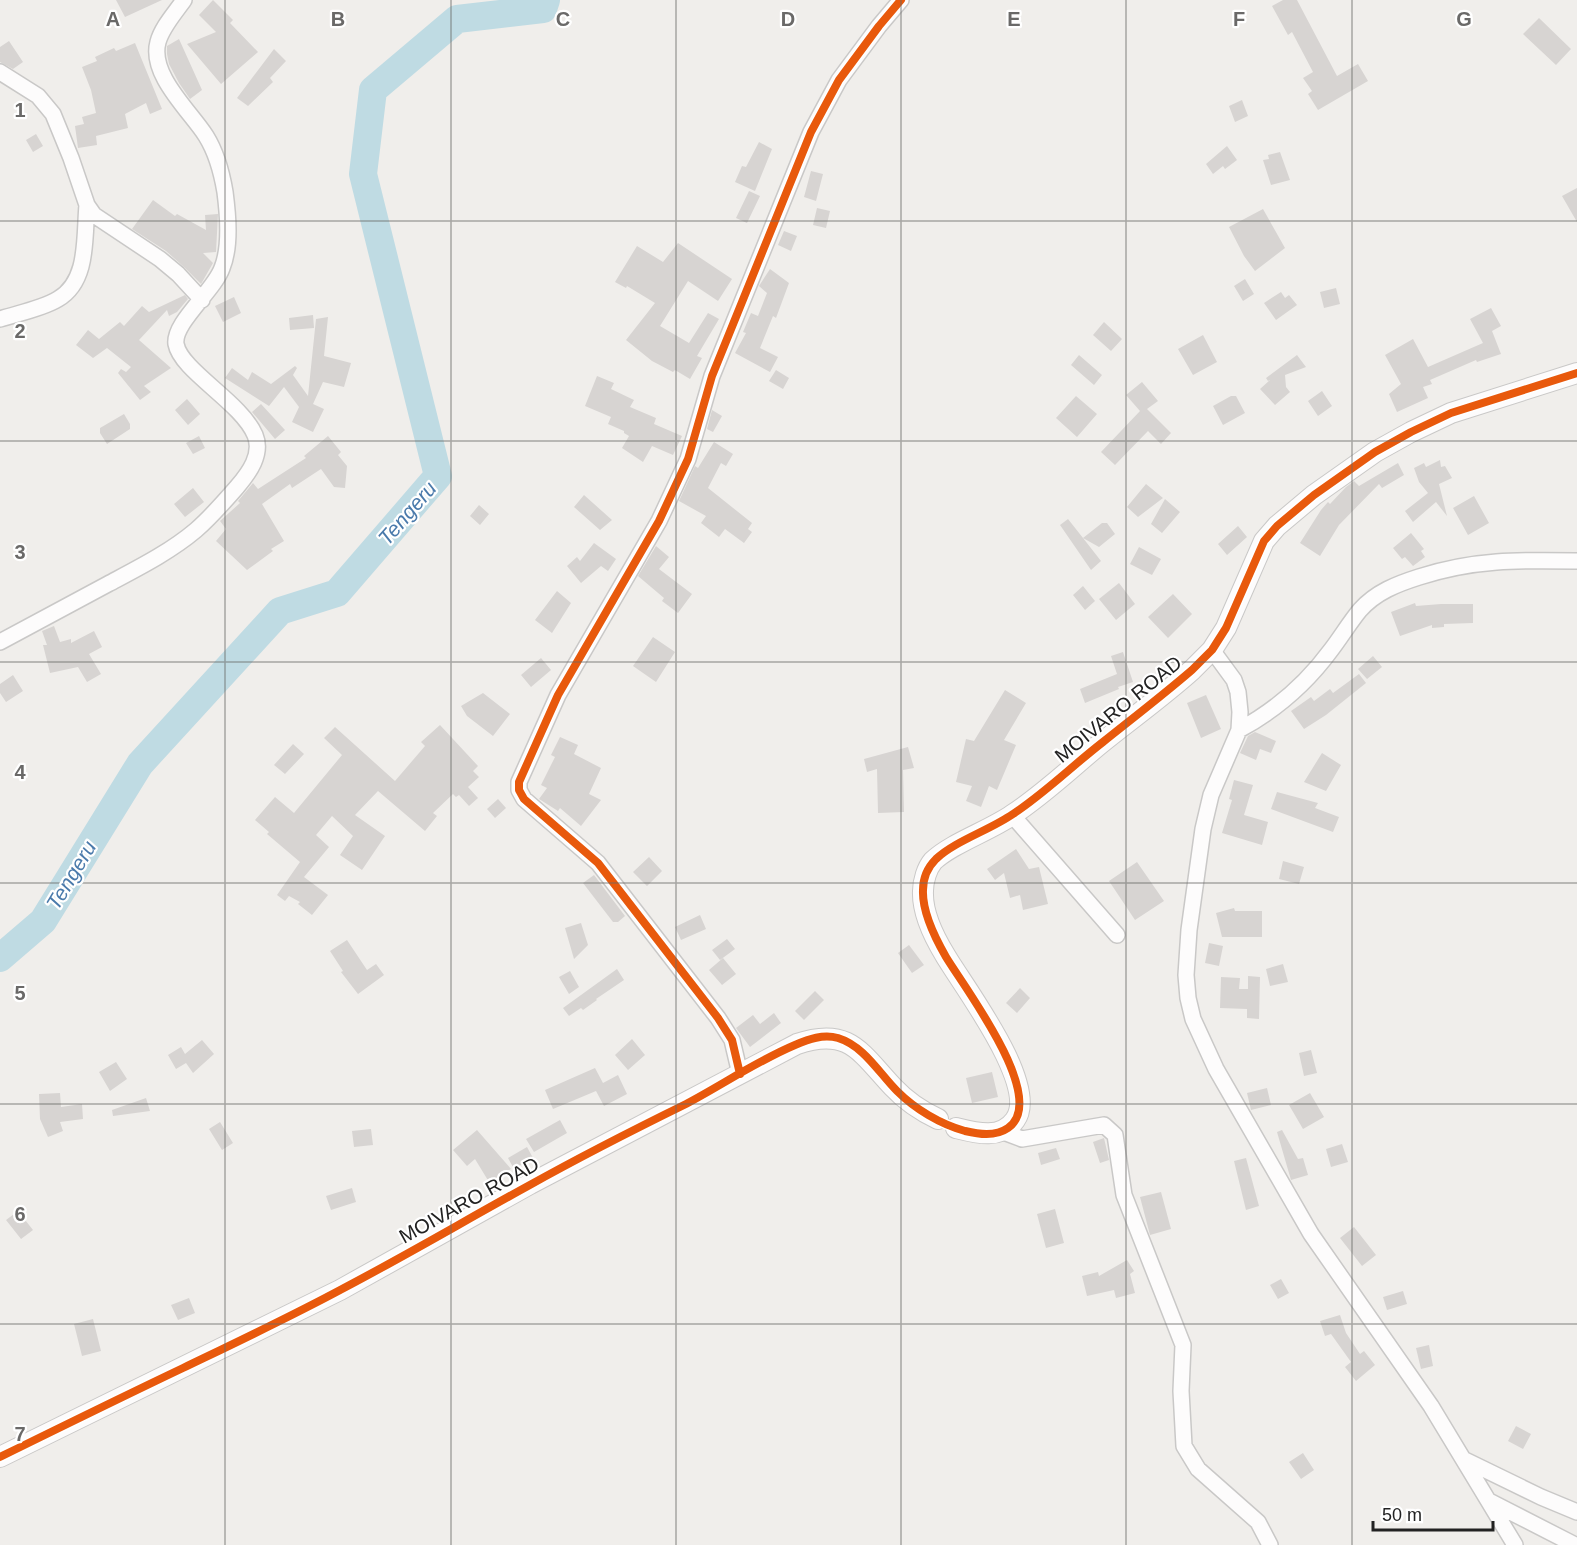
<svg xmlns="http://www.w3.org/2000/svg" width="1577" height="1545" font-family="Arial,sans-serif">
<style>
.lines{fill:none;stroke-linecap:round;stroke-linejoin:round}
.river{stroke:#bfdbe3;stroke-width:28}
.building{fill:#d7d4d2}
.minor-casing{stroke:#c9c8c7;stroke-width:18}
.tertiary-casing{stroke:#c9c8c7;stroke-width:22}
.minor{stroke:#fdfcfc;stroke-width:15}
.tertiary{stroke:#fdfcfc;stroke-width:20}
.cycleway-casing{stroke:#fff;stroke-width:11}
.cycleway{stroke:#e8590c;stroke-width:8}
.grid{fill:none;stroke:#6a6968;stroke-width:1.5;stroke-opacity:0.55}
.labels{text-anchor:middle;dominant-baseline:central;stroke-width:4.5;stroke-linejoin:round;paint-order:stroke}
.street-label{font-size:20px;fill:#222;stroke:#fff}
.water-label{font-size:21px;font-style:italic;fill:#4a7aab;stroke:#fff}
.grid-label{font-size:20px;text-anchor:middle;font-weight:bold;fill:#6a6968;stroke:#fff;stroke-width:4.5;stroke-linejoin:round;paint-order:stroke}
</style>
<rect width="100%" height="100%" fill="#f0eeeb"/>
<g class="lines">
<!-- river -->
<path class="river" d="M 0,958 L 43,921 L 140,764 L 280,611 L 337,593 L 438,476 L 363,174 L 373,90 L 457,19 L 543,9 L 546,0"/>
</g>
<!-- building -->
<path class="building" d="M 116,0 L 162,0 L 125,17 Z
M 213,0 L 233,20 L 230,23 L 258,52 L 221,84 L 187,44 L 216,32 L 199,15 Z
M 1283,0 L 1297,0 L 1337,76 L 1358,64 L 1368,81 L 1318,110 L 1308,94 L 1312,91 L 1303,78 L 1313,72 L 1292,32 L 1288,35 L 1272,6 Z
M 1539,18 L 1571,49 L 1556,65 L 1523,34 Z
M 179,39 L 202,90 L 190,99 L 179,83 L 169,64 L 167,54 L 167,46 Z
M 9,41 L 23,62 L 13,69 L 0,62 L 0,47 Z
M 135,43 L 162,109 L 150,114 L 146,103 L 125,114 L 128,128 L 96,136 L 97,145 L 78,148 L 75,126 L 84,124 L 82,117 L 96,113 L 91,90 L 82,67 L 97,61 L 95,57 L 114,48 L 116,51 Z
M 274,49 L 286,61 L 270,78 L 273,82 L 248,106 L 237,98 Z
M 1242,100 L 1248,116 L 1235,122 L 1229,106 Z
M 36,134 L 43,146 L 33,152 L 26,140 Z
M 759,142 L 772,149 L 755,191 L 735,182 L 742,166 L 746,167 Z
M 1227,146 L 1237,160 L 1225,169 L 1223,166 L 1213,174 L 1206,164 Z
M 1280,152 L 1290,180 L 1271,185 L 1263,160 L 1269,159 L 1268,155 Z
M 811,171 L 823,174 L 816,201 L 804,197 Z
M 1577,188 L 1577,222 L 1562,196 Z
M 749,191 L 760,196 L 747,223 L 736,218 Z
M 153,200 L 175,216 L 177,214 L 206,230 L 205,215 L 218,214 L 216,252 L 203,253 L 213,263 L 201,284 L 184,267 L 166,251 L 132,229 Z
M 817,208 L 830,211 L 826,228 L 813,225 Z
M 1263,209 L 1285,248 L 1255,271 L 1244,256 L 1229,227 Z
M 784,231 L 797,236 L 791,251 L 778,245 Z
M 678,243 L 732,279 L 718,301 L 688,281 L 660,326 L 689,343 L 708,313 L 719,319 L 697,356 L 702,358 L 690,379 L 675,370 L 673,372 L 652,361 L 626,340 L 655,303 L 627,286 L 626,288 L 615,282 L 637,246 L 663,262 Z
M 770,269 L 789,283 L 776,318 L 773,316 L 760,348 L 778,357 L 770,372 L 735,353 L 746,333 L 743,332 L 751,313 L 758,316 L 767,293 L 759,286 Z
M 1245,279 L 1254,294 L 1243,301 L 1234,286 Z
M 1336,288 L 1340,304 L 1324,308 L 1320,292 Z
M 1281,292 L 1285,298 L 1289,295 L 1297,305 L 1276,320 L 1264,303 Z
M 185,295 L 188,299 L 177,312 L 169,316 L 167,310 L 139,340 L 171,368 L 144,386 L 151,392 L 140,400 L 118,373 L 121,369 L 126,372 L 131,367 L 107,348 L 93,358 L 76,345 L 88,330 L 99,339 L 120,322 L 124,326 L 142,306 L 149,312 Z
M 234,297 L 241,313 L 223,322 L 215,306 Z
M 1491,308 L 1501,326 L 1492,331 L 1501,354 L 1477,362 L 1476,360 L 1430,380 L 1432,384 L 1423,387 L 1428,398 L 1397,412 L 1389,394 L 1401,384 L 1385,355 L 1413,339 L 1428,367 L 1483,343 L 1470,319 Z
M 313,315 L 314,328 L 290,330 L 289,318 Z
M 328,317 L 324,356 L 351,363 L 344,387 L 323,382 L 313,404 L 324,409 L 313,432 L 292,422 L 299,407 L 284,387 L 269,406 L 225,378 L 232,368 L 248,380 L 252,372 L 271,384 L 295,366 L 297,368 L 293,375 L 308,396 L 316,319 Z
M 1104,322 L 1122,339 L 1111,351 L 1093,335 Z
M 1203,335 L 1217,362 L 1193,375 L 1178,349 Z
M 1079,355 L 1102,375 L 1094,385 L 1071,365 Z
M 1297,355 L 1306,367 L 1285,375 L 1286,387 L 1290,392 L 1275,405 L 1260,389 L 1270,380 L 1268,381 L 1266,378 Z
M 776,370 L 789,378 L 783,389 L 769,381 Z
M 597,376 L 614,383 L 611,389 L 634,400 L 630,407 L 656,418 L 654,424 L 682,436 L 673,455 L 652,446 L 643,462 L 622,448 L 629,436 L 624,433 L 624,431 L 608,424 L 611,417 L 585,406 Z
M 1142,382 L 1158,401 L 1147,409 L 1171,433 L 1161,444 L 1148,431 L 1115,465 L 1101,452 L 1140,411 L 1126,395 Z
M 1322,391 L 1332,406 L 1318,416 L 1308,401 Z
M 1076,396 L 1097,414 L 1077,437 L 1056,418 Z
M 1231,396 L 1236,396 L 1245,413 L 1223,425 L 1213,406 Z
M 187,399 L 200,414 L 188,425 L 175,410 Z
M 261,404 L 285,430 L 275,439 L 252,412 Z
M 712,410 L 722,416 L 713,432 L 707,429 Z
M 124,414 L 130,424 L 130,429 L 107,444 L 100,433 L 100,428 Z
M 199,436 L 205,448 L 193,454 L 186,443 Z
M 328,436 L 341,452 L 338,455 L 347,466 L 345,488 L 334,487 L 321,469 L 292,488 L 290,484 L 262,504 L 284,541 L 271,549 L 273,551 L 247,570 L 216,541 L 226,529 L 220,521 L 240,503 L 238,501 L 253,483 L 258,489 L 306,458 L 304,456 Z
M 714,442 L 733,454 L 726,466 L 721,463 L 708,488 L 752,523 L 748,529 L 752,532 L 744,543 L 725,529 L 719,537 L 701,523 L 706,516 L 679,501 L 695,466 L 698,468 Z
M 1440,460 L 1441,467 L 1445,466 L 1452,478 L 1439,484 L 1447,516 L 1436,502 L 1413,522 L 1405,511 L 1428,493 L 1419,482 L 1414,468 L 1424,463 L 1426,467 Z
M 1398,463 L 1404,475 L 1382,488 L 1379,484 L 1339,525 L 1320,556 L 1300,543 L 1321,510 L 1328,502 L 1330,504 L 1346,487 L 1354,481 L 1359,486 Z
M 1146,484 L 1163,498 L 1138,517 L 1127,507 Z
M 193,488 L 204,502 L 185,517 L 174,504 Z
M 584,495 L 612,520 L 600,530 L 574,507 Z
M 1474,496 L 1489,523 L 1468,535 L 1453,508 Z
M 1165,499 L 1180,512 L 1162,533 L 1151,524 Z
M 479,505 L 489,514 L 480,525 L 470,516 Z
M 1068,519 L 1083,538 L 1102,523 L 1107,523 L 1115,534 L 1099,547 L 1083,538 L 1101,561 L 1091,570 L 1060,525 Z
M 1238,526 L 1247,537 L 1227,555 L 1218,544 Z
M 1411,533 L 1424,549 L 1421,551 L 1425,557 L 1413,566 L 1405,557 L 1402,559 L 1393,548 Z
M 594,543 L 616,559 L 608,571 L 601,566 L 581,583 L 567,566 L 577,557 L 580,561 Z
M 656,546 L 669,557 L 659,569 L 692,594 L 678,613 L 662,601 L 664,598 L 638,576 Z
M 1139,547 L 1161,559 L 1152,575 L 1130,564 Z
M 1119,583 L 1135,604 L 1116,620 L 1099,599 Z
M 1083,586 L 1095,601 L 1085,610 L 1073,595 Z
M 557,591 L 571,603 L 552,633 L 535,620 Z
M 1173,594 L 1192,614 L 1168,638 L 1148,617 Z
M 1415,603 L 1416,606 L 1441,604 L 1473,604 L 1473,623 L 1444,624 L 1444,627 L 1432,628 L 1432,625 L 1400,636 L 1391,612 Z
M 54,626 L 60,642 L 71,639 L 71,643 L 94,631 L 102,647 L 89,654 L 101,674 L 87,682 L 78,667 L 50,673 L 43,645 L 47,645 L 42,631 Z
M 653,637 L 675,652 L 656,682 L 633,666 Z
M 1123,652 L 1133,682 L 1118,687 L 1119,689 L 1085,703 L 1080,689 L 1117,674 L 1111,656 Z
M 1373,656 L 1382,667 L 1367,679 L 1358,669 Z
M 541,658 L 551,670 L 531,687 L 521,675 Z
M 1359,674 L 1366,683 L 1326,715 L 1304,729 L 1291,711 L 1311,697 L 1314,701 L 1330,689 L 1333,693 Z
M 13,675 L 23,691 L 6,702 L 0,693 L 0,684 Z
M 1005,690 L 1026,703 L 1004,740 L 1016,745 L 997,790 L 989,786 L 981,807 L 966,801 L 972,786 L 956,782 L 966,739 L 974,741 Z
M 483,693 L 510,714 L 493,736 L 467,716 L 461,706 Z
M 1206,695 L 1221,729 L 1201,738 L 1187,703 Z
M 440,725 L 478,766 L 473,771 L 479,777 L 468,787 L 478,798 L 469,806 L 459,795 L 456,797 L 453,794 L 433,813 L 437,816 L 425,831 L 378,791 L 355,815 L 385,836 L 362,870 L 340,855 L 353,836 L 332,816 L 316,835 L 329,847 L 304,877 L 328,895 L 312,915 L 298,904 L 300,902 L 289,896 L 285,901 L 277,895 L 300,862 L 267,834 L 269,832 L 255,820 L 275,797 L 294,813 L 342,755 L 324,738 L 335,727 L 395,781 L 425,746 L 421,742 Z
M 1255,732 L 1276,741 L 1271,753 L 1260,749 L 1256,760 L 1240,753 L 1248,736 Z
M 560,737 L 578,745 L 574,754 L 601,768 L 589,794 L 601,800 L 581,826 L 560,808 L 558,811 L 539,799 L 547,788 L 541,785 L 555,757 L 551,755 Z
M 293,744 L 304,754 L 285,774 L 274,765 Z
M 908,747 L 914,768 L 903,770 L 904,812 L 878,813 L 877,769 L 867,772 L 864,759 Z
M 1322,753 L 1341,765 L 1326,791 L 1304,782 Z
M 1234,780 L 1253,785 L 1244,815 L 1268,822 L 1262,845 L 1222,833 L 1232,800 L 1229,799 Z
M 1277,792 L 1318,803 L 1315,808 L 1339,817 L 1333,832 L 1271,809 Z
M 498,799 L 506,808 L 495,818 L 487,809 Z
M 1016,849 L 1029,869 L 1039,867 L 1048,904 L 1023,910 L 1020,895 L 1010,898 L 1004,873 L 995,880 L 987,869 Z
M 649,857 L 662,871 L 647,886 L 633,872 Z
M 1283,861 L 1304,867 L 1299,884 L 1279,879 Z
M 1137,862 L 1164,901 L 1135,920 L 1109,881 Z
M 594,875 L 625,916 L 618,922 L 613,922 L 583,883 Z
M 1234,908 L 1235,911 L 1262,911 L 1262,937 L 1222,937 L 1216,913 Z
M 700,915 L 706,929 L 681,940 L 675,927 Z
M 581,923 L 588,945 L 574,959 L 565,928 Z
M 727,939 L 735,949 L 720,960 L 712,950 Z
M 347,940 L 367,970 L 376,964 L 384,975 L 358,994 L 341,972 L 343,971 L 330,951 Z
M 1209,943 L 1223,946 L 1219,966 L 1205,963 Z
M 909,945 L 924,965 L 912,973 L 898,953 Z
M 723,958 L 736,974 L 722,985 L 709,970 Z
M 1283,964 L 1288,982 L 1270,986 L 1266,969 Z
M 617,969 L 624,980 L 596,999 L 597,1000 L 583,1010 L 581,1008 L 569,1016 L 563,1008 Z
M 570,971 L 579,987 L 569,994 L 559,977 Z
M 1248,976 L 1260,977 L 1259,1019 L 1247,1018 L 1247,1009 L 1220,1008 L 1221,977 L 1240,978 L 1239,989 L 1248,989 Z
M 1020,988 L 1030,998 L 1017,1013 L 1006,1003 Z
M 815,991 L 824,1000 L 804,1020 L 795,1011 Z
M 774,1013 L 781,1023 L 750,1047 L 736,1028 L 753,1015 L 760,1024 Z
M 632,1039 L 645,1055 L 628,1070 L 615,1055 Z
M 202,1040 L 214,1054 L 193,1073 L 186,1063 L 176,1069 L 168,1055 L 181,1047 L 185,1054 Z
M 1311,1050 L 1317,1073 L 1304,1076 L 1299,1053 Z
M 116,1062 L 127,1079 L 110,1091 L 99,1072 Z
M 595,1068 L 603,1083 L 618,1075 L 627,1094 L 604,1106 L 596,1091 L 553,1109 L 545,1090 Z
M 992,1072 L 998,1097 L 972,1103 L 966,1078 Z
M 1267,1088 L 1271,1105 L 1251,1110 L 1247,1093 Z
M 60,1093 L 61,1107 L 82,1104 L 83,1119 L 60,1122 L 63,1131 L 48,1137 L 40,1119 L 39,1094 Z
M 1310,1093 L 1324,1117 L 1303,1129 L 1289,1105 Z
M 146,1098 L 150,1111 L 113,1116 L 112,1110 Z
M 560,1120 L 567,1133 L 534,1152 L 526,1139 Z
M 220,1122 L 233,1143 L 222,1150 L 209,1129 Z
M 371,1129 L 373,1145 L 354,1147 L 352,1131 Z
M 477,1130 L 511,1169 L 489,1182 L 475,1159 L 467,1166 L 453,1150 Z
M 1282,1130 L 1298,1159 L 1303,1158 L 1308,1175 L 1291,1180 L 1277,1132 Z
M 1104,1138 L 1109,1160 L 1100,1163 L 1093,1142 Z
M 1342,1144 L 1348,1162 L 1331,1167 L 1326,1149 Z
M 527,1147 L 533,1158 L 514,1169 L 508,1158 Z
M 1056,1148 L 1060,1159 L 1041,1165 L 1038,1153 Z
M 1246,1158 L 1259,1206 L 1246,1210 L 1234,1161 Z
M 352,1188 L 356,1202 L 331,1210 L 326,1196 Z
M 1161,1192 L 1171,1229 L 1150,1235 L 1140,1197 Z
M 1055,1209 L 1064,1243 L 1046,1248 L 1037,1214 Z
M 18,1211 L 33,1230 L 21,1239 L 6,1220 Z
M 1354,1227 L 1376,1255 L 1362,1266 L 1340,1238 Z
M 1127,1260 L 1134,1271 L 1130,1274 L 1135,1293 L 1116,1298 L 1114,1290 L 1087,1296 L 1082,1276 L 1098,1272 L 1099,1276 Z
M 1281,1279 L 1289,1293 L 1278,1299 L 1270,1285 Z
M 1403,1291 L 1407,1304 L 1387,1310 L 1383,1297 Z
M 189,1298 L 195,1313 L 178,1320 L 171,1305 Z
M 1340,1315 L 1346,1333 L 1360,1354 L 1364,1351 L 1375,1365 L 1356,1381 L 1345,1367 L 1351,1362 L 1331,1334 L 1325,1336 L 1320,1321 Z
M 93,1319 L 101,1351 L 82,1356 L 74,1324 Z
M 1429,1345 L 1433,1366 L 1421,1369 L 1416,1348 Z
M 1516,1426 L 1531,1434 L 1523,1449 L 1508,1441 Z
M 1303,1453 L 1314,1470 L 1301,1479 L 1289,1462 Z"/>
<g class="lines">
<defs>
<path id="minor" d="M 0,72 L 38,96 L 53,114 L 71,158 L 87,205 L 94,215 L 160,259 L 178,274 L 202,300
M 0,319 C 19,313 41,309 58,299 C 89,281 84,237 87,205
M 0,642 C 36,623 72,603 108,584 C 138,568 170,552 196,530 C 211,517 224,502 237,487 C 249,473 263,454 255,435 C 241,402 181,371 176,344 C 173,323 214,291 222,268 C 231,246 228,215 225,192 C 222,174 216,152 206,136 C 191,112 149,75 158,42 C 162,27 175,13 184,0
M 1212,650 L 1234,680 L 1238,692 L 1240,712 L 1239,730 L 1211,795 L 1203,829 L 1189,930 L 1186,975 L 1188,998 L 1193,1019 L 1216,1069 L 1311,1234 L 1431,1406 L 1515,1545
M 1239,730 C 1276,710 1306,684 1331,650 C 1341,637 1350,622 1360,610 C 1376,592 1397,584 1419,577 C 1474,559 1520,560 1577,561
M 1012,815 L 1117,935
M 740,1074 L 732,1040 L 718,1018 L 598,863 L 524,799 L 519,790 L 519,782 L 558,695 L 659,521 L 688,459 L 712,376 L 811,132 L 839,80 L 879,26 L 901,0
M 1001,1131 L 1022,1139 L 1104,1125 L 1115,1135 L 1124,1195 L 1183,1345 L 1181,1391 L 1184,1446 L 1198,1469 L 1258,1522 L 1270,1545
M 1465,1460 L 1541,1497 L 1577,1512
M 1489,1501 L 1575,1545"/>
<path id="tertiary" d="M 956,1128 C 976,1133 1001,1140 1015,1120 C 1040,1086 963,986 945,955 C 934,937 922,912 923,891 C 923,881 927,868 933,861 C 952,843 989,831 1012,815 C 1043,795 1071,768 1100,744 C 1131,719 1163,696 1192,670 L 1212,650 L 1226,628 L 1264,541 L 1277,526 L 1314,495 L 1375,452 L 1411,432 L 1451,413 L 1577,373
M 0,1457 L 340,1290 L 530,1184 L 797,1044 C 849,1026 861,1053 893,1087 C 906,1101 921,1111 938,1119"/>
</defs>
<!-- minor casing -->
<use href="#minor" class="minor-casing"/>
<!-- tertiary casing -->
<use href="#tertiary" class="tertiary-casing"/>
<!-- minor -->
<use href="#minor" class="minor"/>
<!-- tertiary -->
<use href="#tertiary" class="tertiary"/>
<defs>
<path id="cycleway" d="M 740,1074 L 732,1040 L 718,1018 L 598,863 L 524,799 L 519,790 L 519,782 L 558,695 L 659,521 L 688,459 L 712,376 L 811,132 L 839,80 L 879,26 L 901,0
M 0,1457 C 61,1427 122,1397 183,1368 C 237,1342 290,1317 342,1289 C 405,1256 466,1220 528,1186 C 580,1157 633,1130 686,1104 C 722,1085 757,1061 795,1045 C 809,1039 823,1034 838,1038 C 864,1046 879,1073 897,1091 C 915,1109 940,1124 965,1131 C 978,1134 995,1137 1008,1128 C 1050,1099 964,987 946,957 C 935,938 922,912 923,890 C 923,878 928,867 936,859 C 955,841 990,830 1013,814 C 1045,793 1072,766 1103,742 C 1133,718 1163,695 1192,670 L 1212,650 L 1226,628 L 1264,541 L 1277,526 L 1314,495 L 1375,452 L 1411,432 L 1451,413 L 1577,373"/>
</defs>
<!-- cycleway casing -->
<use href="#cycleway" class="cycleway-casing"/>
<!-- cycleway -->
<use href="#cycleway" class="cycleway"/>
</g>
<!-- grid -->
<path class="grid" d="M 225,0 L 225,1545M 451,0 L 451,1545M 676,0 L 676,1545M 901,0 L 901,1545M 1126,0 L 1126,1545M 1352,0 L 1352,1545M 0,221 L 1577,221M 0,441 L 1577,441M 0,662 L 1577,662M 0,883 L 1577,883M 0,1104 L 1577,1104M 0,1324 L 1577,1324"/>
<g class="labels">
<!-- street labels -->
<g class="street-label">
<text transform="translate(1118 709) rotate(-39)">MOIVARO ROAD</text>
<text transform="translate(469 1200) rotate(-29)">MOIVARO ROAD</text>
</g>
<!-- water labels -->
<g class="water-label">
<text transform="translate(407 513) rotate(-49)">Tengeru</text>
<text transform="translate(71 875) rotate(-59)">Tengeru</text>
</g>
</g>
<g class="grid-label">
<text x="113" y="26">A</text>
<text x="338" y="26">B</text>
<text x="563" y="26">C</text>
<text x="788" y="26">D</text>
<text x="1014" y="26">E</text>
<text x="1239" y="26">F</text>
<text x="1464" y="26">G</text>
<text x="20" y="117">1</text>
<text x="20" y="338">2</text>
<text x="20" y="559">3</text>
<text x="20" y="779">4</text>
<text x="20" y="1000">5</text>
<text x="20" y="1221">6</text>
<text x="20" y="1441">7</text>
</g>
<!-- scale -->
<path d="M1373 1521v9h120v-9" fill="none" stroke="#222222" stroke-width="3"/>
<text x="1382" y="1521" font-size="18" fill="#222222" stroke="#ffffff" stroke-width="4.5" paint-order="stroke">50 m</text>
</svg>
